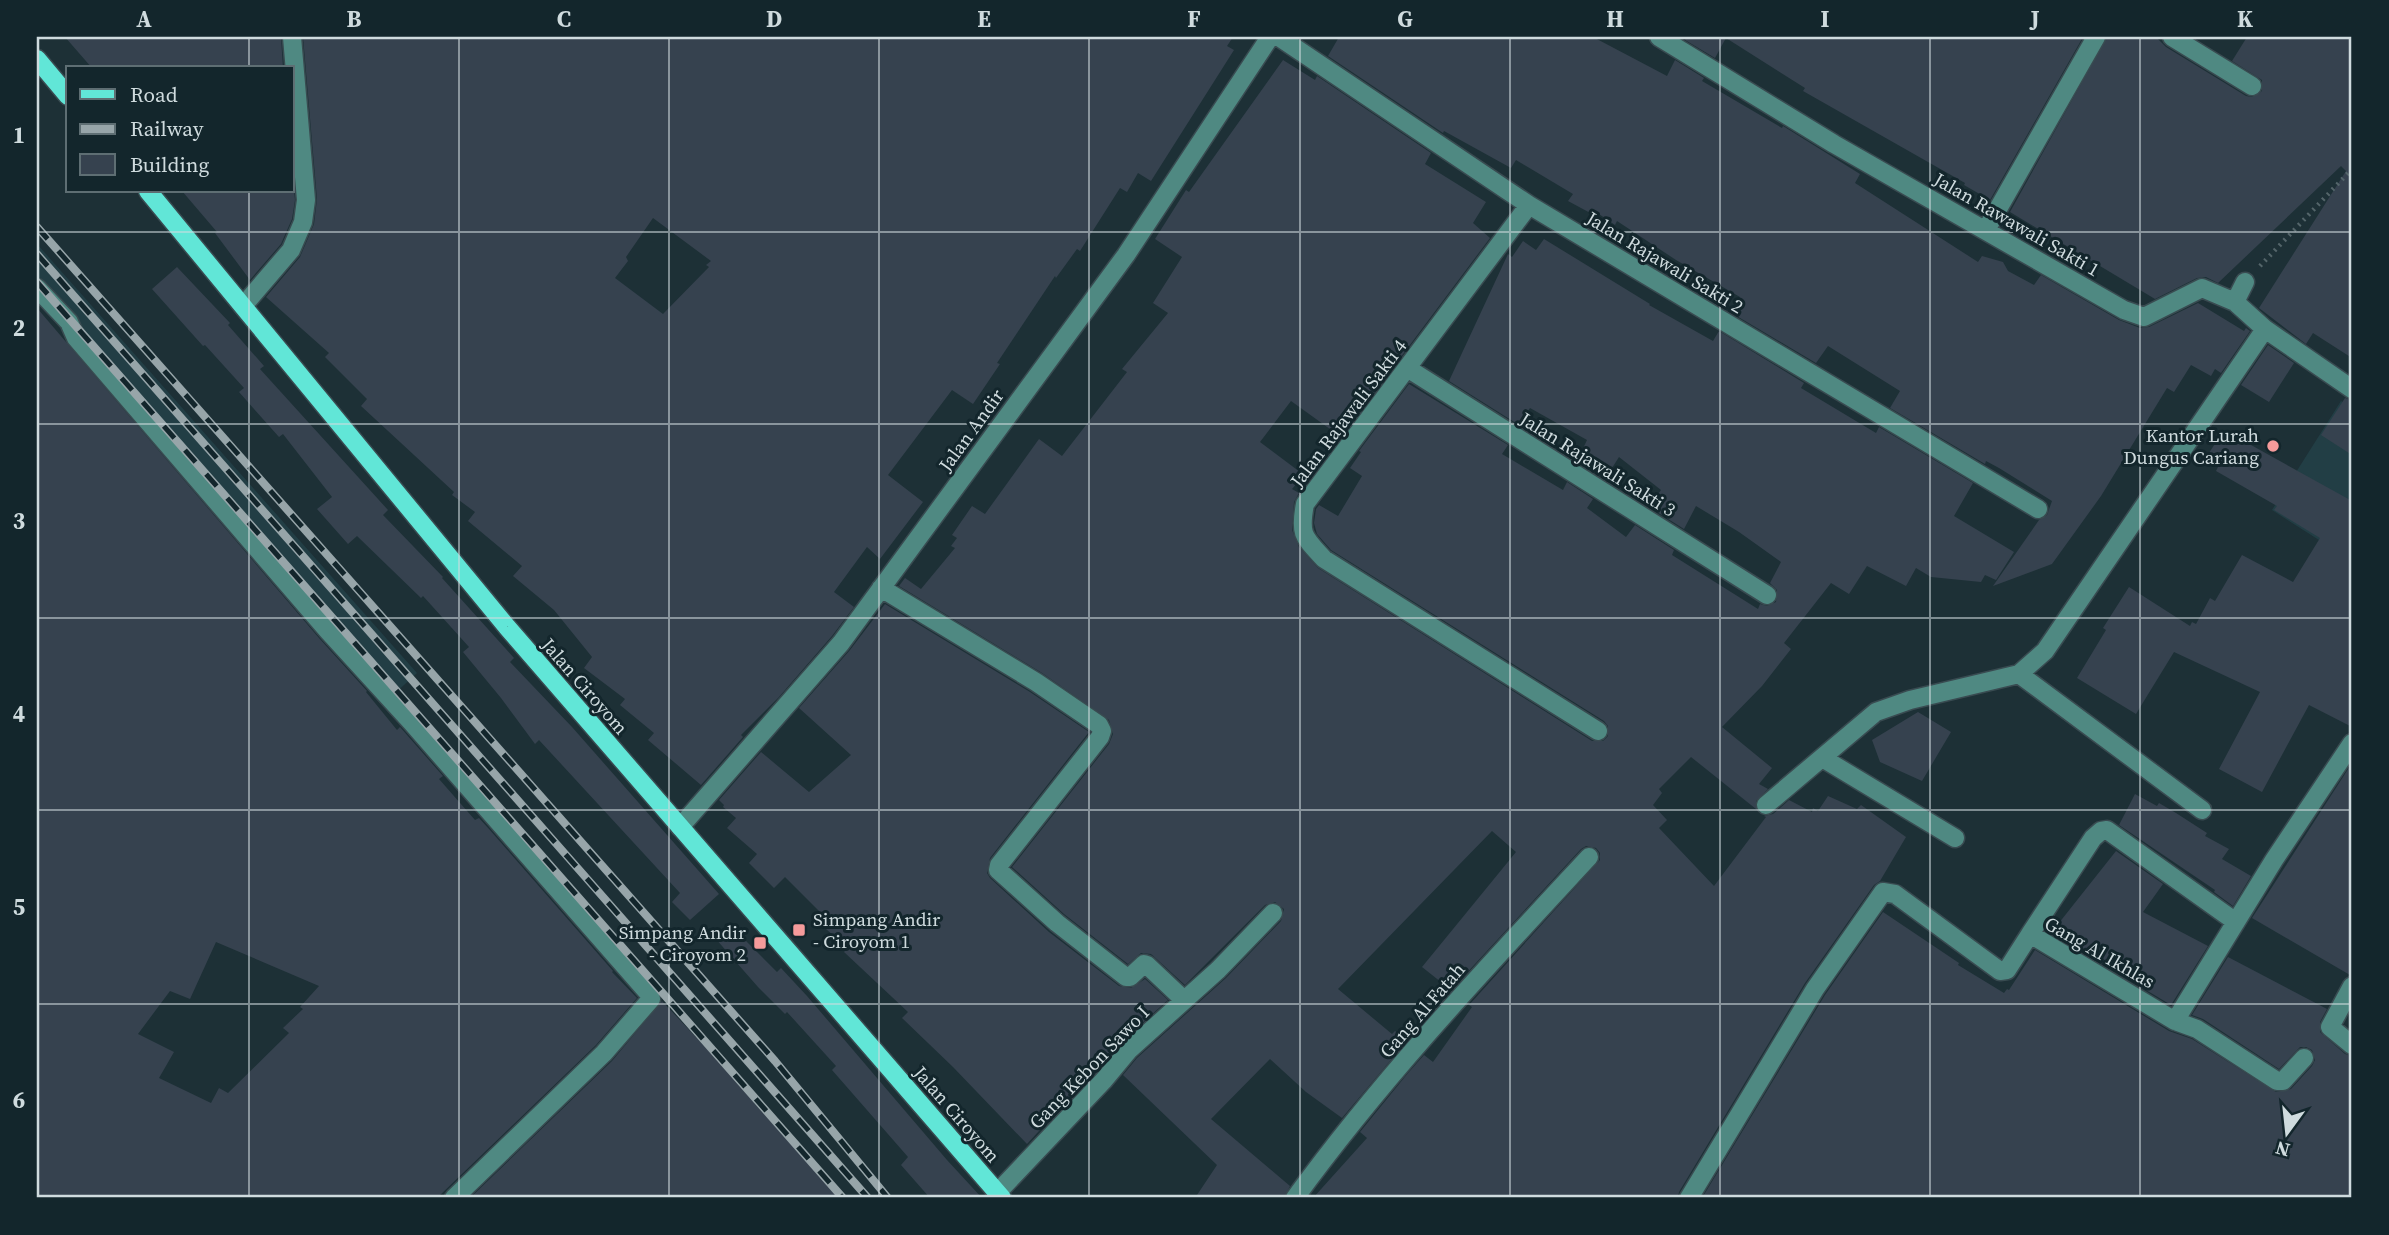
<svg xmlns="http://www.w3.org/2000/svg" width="2389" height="1235" font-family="'Source Serif 4',serif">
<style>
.built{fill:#223e45}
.building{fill:#36424f;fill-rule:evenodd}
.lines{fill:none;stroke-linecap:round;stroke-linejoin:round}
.minor-casing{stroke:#394b51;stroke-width:21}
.major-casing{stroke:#394b51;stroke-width:21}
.path{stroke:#54656a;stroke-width:4.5;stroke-dasharray:2 5;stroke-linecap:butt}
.minor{stroke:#4f8982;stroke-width:18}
.major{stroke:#61e6d7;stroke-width:18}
.rail-casing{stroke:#97a5a9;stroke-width:8}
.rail{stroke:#13262c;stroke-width:5;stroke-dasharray:16;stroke-linecap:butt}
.grid{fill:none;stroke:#cfdbde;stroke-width:2;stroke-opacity:0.55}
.poi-dot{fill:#f59b9b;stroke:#13262c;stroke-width:2.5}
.labels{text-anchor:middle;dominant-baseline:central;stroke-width:6;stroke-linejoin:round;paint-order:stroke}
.street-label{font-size:19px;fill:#cfdbde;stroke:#13262c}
.poi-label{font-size:19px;fill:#cfdbde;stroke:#13262c;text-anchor:end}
.neatline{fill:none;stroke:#cfdbde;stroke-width:2.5}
.grid-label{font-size:23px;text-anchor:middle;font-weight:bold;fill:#cfdbde}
</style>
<rect width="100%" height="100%" fill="#1d3036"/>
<!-- built -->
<path class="built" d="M 37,244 L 417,673 L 392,696 L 37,290 Z
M 2341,401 L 2352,408 L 2352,561 L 2272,510 Z"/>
<!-- building -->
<path class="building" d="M 65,37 L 281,37 L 283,68 L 92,68 Z
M 303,37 L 1233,37 L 1227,46 L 1234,50 L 1151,181 L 1138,173 L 1127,192 L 1120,188 L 1080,251 L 1077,249 L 1056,278 L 1055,276 L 997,363 L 1000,364 L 973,404 L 952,390 L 888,475 L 923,502 L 880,559 L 867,547 L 834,592 L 854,607 L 832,636 L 779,697 L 741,735 L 743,737 L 701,785 L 648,740 L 654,733 L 620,705 L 625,699 L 584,668 L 592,657 L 554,610 L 513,576 L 522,566 L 468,521 L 475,512 L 452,495 L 454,492 L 361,406 L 367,399 L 325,357 L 329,353 L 266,297 L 300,257 L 314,224 L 317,199 ZM 653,218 L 711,261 L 706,265 L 709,267 L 663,314 L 615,278 L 628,261 L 626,257 Z
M 1339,37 L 1593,37 L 1667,76 L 1675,60 L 1704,78 L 1702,81 L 1782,128 L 1783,126 L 1860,174 L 1855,183 L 1978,262 L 1982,256 L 2003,262 L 2008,271 L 2034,285 L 2041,275 L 2119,320 L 2140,328 L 2149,327 L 2198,303 L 2244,331 L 2246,328 L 2250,331 L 2221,373 L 2215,369 L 2211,376 L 2191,365 L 2174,392 L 2167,388 L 2101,496 L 2052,564 L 1993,586 L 2039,520 L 2047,515 L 2052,501 L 1999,468 L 1986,461 L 1985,464 L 1890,408 L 1900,391 L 1828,346 L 1816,363 L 1730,312 L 1740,297 L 1676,260 L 1617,221 L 1615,225 L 1596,212 L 1594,215 L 1568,201 L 1573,194 L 1516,160 L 1511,168 L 1444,131 L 1443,133 L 1328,56 Z
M 1687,37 L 2083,37 L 1990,200 L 1964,185 L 1965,183 L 1803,91 L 1805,88 L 1726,38 L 1715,58 L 1685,40 Z
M 2107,37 L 2156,37 L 2166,47 L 2246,96 L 2252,97 L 2262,91 L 2262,80 L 2232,61 L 2247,37 L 2352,37 L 2352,358 L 2313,333 L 2306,344 L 2259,308 L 2346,171 L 2341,166 L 2218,283 L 2206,277 L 2197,278 L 2155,299 L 2010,212 Z
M 1283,60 L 1315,80 L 1317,76 L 1431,153 L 1425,164 L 1486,202 L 1473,223 L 1490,238 L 1341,437 L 1291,401 L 1260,442 L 1304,475 L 1292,489 L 1299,493 L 1294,502 L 1292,530 L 1299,547 L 1318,568 L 1592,741 L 1603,741 L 1608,736 L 1608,726 L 1604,721 L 1331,550 L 1317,534 L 1314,523 L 1316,509 L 1319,505 L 1338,516 L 1362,476 L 1350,468 L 1361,452 L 1359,451 L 1409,384 L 1508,445 L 1502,454 L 1563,490 L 1567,482 L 1593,499 L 1587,508 L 1626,537 L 1635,525 L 1674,550 L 1672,555 L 1758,609 L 1760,604 L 1767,606 L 1776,602 L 1777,590 L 1770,583 L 1781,562 L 1739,532 L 1696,506 L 1684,529 L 1649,507 L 1661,490 L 1619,457 L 1605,479 L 1577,461 L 1587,440 L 1530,408 L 1519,425 L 1449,381 L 1508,254 L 1512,257 L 1523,241 L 1536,250 L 1544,239 L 1650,304 L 1649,305 L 1713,341 L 1719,331 L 1804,383 L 1801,388 L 1876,433 L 1879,427 L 1973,483 L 1954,516 L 2014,552 L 1996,580 L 1985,575 L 1981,582 L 1931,577 L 1916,568 L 1906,586 L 1867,566 L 1849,594 L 1831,583 L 1784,643 L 1791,649 L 1762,686 L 1722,727 L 1772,768 L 1759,784 L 1768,789 L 1756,801 L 1756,809 L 1691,757 L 1659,789 L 1662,793 L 1653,805 L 1667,820 L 1659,828 L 1714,886 L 1766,817 L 1764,816 L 1773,814 L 1789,800 L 1812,812 L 1813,808 L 1818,811 L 1828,796 L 1857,809 L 1861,805 L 1906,837 L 1880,881 L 1874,885 L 1805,983 L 1679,1192 L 1678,1198 L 1313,1198 L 1367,1138 L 1360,1132 L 1408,1073 L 1424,1055 L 1433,1062 L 1472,1007 L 1469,1005 L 1600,860 L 1600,853 L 1596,848 L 1586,846 L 1581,849 L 1451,990 L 1422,967 L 1516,852 L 1492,831 L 1338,989 L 1392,1034 L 1395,1031 L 1407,1041 L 1342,1118 L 1306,1092 L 1270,1059 L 1211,1119 L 1290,1186 L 1284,1198 L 1195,1198 L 1217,1165 L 1123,1075 L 1137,1058 L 1226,978 L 1281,921 L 1284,909 L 1275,902 L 1265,905 L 1185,985 L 1151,954 L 1141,953 L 1128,964 L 1064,914 L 1012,867 L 1109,744 L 1113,734 L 1109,720 L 1042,673 L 899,586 L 905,578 L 921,589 L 955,548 L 951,546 L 957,538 L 952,535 L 972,506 L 985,514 L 1039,439 L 1062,456 L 1127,372 L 1122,369 L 1168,313 L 1153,303 L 1182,257 L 1155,239 L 1186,190 L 1189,192 Z
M 292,173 L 295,200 L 292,219 L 281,244 L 250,280 L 215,233 L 217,232 L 182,191 L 292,191 Z
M 177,267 L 230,323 L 228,325 L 264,366 L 260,369 L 388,510 L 383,515 L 443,577 L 442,578 L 514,658 L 510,662 L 572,727 L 719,894 L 690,920 L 672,902 L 680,893 L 539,740 L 535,744 L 501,698 L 463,652 L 469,647 L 423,596 L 421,598 L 357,536 L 348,544 L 317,509 L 332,497 L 283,434 L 279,437 L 239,392 L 244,388 L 205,345 L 203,346 L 152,289 Z
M 37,308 L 319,638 L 367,691 L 366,692 L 397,730 L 400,727 L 443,776 L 439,779 L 475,820 L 479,818 L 489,829 L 613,971 L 612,972 L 637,998 L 596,1045 L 437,1198 L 37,1198 ZM 216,942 L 319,986 L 300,1007 L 303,1009 L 283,1028 L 289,1033 L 228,1093 L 219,1088 L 211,1103 L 159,1078 L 174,1052 L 138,1034 L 170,991 L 190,999 Z
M 2268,345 L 2294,363 L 2269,402 L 2241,385 Z
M 2345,398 L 2352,400 L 2352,455 L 2321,435 Z
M 2224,430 L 2352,501 L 2352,727 L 2309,705 L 2262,792 L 2219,769 L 2260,692 L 2174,652 L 2136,714 L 2077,678 L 2106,630 L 2103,628 L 2129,587 L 2190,626 L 2192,622 L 2196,624 L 2210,598 L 2215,601 L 2242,555 L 2293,582 L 2320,538 L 2274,510 L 2277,506 L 2216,471 L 2218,467 L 2205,459 Z
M 885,604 L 1030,692 L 1089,732 L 990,858 L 987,873 L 990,878 L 1049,932 L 1119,986 L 1131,988 L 1145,979 L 1168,1000 L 1121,1042 L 1027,1144 L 953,1067 L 902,1018 L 908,1012 L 844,952 L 848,948 L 819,923 L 825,917 L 785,877 L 774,888 L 749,863 L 757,854 L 727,828 L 736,818 L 723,807 L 724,805 L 719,800 L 761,752 L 809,792 L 851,755 L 799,708 L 850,650 Z
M 1918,712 L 1951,732 L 1922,781 L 1880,762 L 1872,740 Z
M 2352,763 L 2352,975 L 2350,975 L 2252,918 Z
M 2135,794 L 2157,806 L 2159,803 L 2176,813 L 2207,833 L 2205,836 L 2229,849 L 2222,859 L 2251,876 L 2233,906 L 2214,892 L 2215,890 L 2119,825 Z
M 2116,851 L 2163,884 L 2143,912 L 2208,946 L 2171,1005 L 2051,933 Z
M 1883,912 L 1959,963 L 1958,965 L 2004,993 L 2007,989 L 2009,990 L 2035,950 L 2169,1031 L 2192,1039 L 2276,1092 L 2291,1089 L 2312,1066 L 2315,1060 L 2312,1050 L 2306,1047 L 2300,1047 L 2279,1069 L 2203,1019 L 2192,1015 L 2228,957 L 2327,1009 L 2320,1022 L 2320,1032 L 2345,1054 L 2352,1056 L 2352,1198 L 1702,1198 L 1825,995 Z
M 729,924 L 777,972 L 781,968 L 807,996 L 947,1160 L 982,1198 L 930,1198 L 901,1165 L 908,1157 L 832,1070 L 836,1066 L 787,1012 L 785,1014 L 758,987 L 715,938 Z
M 662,1001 L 756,1101 L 754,1103 L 840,1198 L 470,1198 L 612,1061 Z"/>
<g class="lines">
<defs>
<path id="minor" d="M 1279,37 L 1529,205 L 2038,509
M 1659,37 L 1834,144 L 2124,310 L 2144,317 L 2202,288 L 2235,302 L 2265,329 L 2352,389
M 2172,37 L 2252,86
M 1529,205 L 1305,504 C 1299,535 1304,537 1324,559 L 1598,731
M 1986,230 L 2096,37
M 37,288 L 69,322 L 76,338 L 327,630 L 412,723 L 650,995 L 651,999 L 604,1053 L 454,1198
M 2235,302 L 2245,282
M 243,306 L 291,250 L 303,222 L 306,200 L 292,37
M 1407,368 L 1767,595
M 881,588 L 1036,682 L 1099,725 L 1102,731 L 1100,737 L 999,865 L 998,870 L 1057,923 L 1126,977 L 1130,977 L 1144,964 L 1147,965 L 1184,1000
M 2019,674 L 2202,810
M 1824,759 L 1955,838
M 1766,805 L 1876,712 L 1910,700 L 2019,674 L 2045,651 L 2265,329
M 680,827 L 841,643 L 1126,255 L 1270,37
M 2030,934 L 2093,838 L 2101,831 L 2107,830 L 2236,922
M 2352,986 L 2330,1027 L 2352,1045
M 2175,1021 L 2197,1029 L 2277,1081 L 2283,1081 L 2304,1058
M 997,1193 L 1104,1080 L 1129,1050 L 1218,970 L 1273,913
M 1295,1198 C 1383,1077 1487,967 1589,857
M 1689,1198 L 1815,989 L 1883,892 L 1895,894 L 2000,971 L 2007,970 L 2030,934 L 2175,1021 L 2274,860 L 2352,743"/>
<path id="major" d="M 37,59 L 68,96
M 148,191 L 507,627 L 1002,1198"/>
</defs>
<!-- minor casing -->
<use href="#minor" class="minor-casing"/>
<!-- major casing -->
<use href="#major" class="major-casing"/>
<!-- path -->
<path class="path" d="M 2260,266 L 2352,169"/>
<!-- minor -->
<use href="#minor" class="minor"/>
<!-- major -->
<use href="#major" class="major"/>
<defs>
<path id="rail" d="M 37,227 L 775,1061 L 888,1198
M 37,254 L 868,1198
M 37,282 L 843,1198"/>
</defs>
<!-- rail casing -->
<use href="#rail" class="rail-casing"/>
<!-- rail -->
<use href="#rail" class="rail"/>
</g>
<!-- grid -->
<path class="grid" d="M 249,37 L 249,68M 459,37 L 459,1198M 669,37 L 669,1198M 879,37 L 879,1198M 1089,37 L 1089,1198M 1300,37 L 1300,1198M 1510,37 L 1510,1198M 1720,37 L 1720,1198M 1930,37 L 1930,1198M 2140,37 L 2140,1198M 249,191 L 249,1198M 37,232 L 2352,232M 37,424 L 2352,424M 37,618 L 2352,618M 37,810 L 2352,810M 37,1004 L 2352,1004"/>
<!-- markers -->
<g class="poi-dot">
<circle cx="2273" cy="446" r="7"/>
<rect x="792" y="923" width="14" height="14" rx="3.5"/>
<rect x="753" y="936" width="14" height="14" rx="3.5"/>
</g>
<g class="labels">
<!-- street labels -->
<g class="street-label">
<text transform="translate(2017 224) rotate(30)">Jalan Rawawali Sakti 1</text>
<text transform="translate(1665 262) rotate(31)">Jalan Rajawali Sakti 2</text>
<text transform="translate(1348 413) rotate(-53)">Jalan Rajawali Sakti 4</text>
<text transform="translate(971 430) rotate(-54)">Jalan Andir</text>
<text transform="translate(1598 464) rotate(32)">Jalan Rajawali Sakti 3</text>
<text transform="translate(585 686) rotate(49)">Jalan Ciroyom</text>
<text transform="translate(2100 952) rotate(30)">Gang Al Ikhlas</text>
<text transform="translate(1422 1010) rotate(-49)">Gang Al Fatah</text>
<text transform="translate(1089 1067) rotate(-46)">Gang Kebon Sawo I</text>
<text transform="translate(957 1114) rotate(49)">Jalan Ciroyom</text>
</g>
<!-- poi labels -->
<g class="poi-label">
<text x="2259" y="435">Kantor Lurah<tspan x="2259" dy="22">Dungus Cariang</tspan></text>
<text x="813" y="919" text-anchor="start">Simpang Andir<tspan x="813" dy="22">- Ciroyom 1</tspan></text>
<text x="746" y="932">Simpang Andir<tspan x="746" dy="22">- Ciroyom 2</tspan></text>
</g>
</g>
<!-- border -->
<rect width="2389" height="1235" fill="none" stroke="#13262c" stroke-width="77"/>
<!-- legend -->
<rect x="66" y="66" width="228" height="126" fill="#13262c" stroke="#5e6e73" stroke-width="2"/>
<rect x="80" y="89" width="35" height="10" fill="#61e6d7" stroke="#5e6e73" stroke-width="2"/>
<text x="130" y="102" font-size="21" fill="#cfdbde">Road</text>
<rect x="80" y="124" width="35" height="10" fill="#97a5a9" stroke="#5e6e73" stroke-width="2"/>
<text x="130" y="136" font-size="21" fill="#cfdbde">Railway</text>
<rect x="80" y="154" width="35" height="21" fill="#36424f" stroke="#5e6e73" stroke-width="2"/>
<text x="130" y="172" font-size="21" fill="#cfdbde">Building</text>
<!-- north arrow -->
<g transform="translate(2287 1133) rotate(195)" stroke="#13262c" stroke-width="5" paint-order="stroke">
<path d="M0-5L12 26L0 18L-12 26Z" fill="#cfdbde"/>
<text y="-10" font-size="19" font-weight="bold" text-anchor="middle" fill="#cfdbde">N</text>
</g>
<rect x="38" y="38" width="2312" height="1158" class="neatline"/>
<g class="grid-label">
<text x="144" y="27">A</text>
<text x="354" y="27">B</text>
<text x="564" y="27">C</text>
<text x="774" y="27">D</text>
<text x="984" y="27">E</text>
<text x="1194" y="27">F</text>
<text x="1405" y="27">G</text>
<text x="1615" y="27">H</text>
<text x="1825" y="27">I</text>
<text x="2035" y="27">J</text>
<text x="2245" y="27">K</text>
<text x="19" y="143">1</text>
<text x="19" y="336">2</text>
<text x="19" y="529">3</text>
<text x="19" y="722">4</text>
<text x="19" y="915">5</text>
<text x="19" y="1108">6</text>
</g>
</svg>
